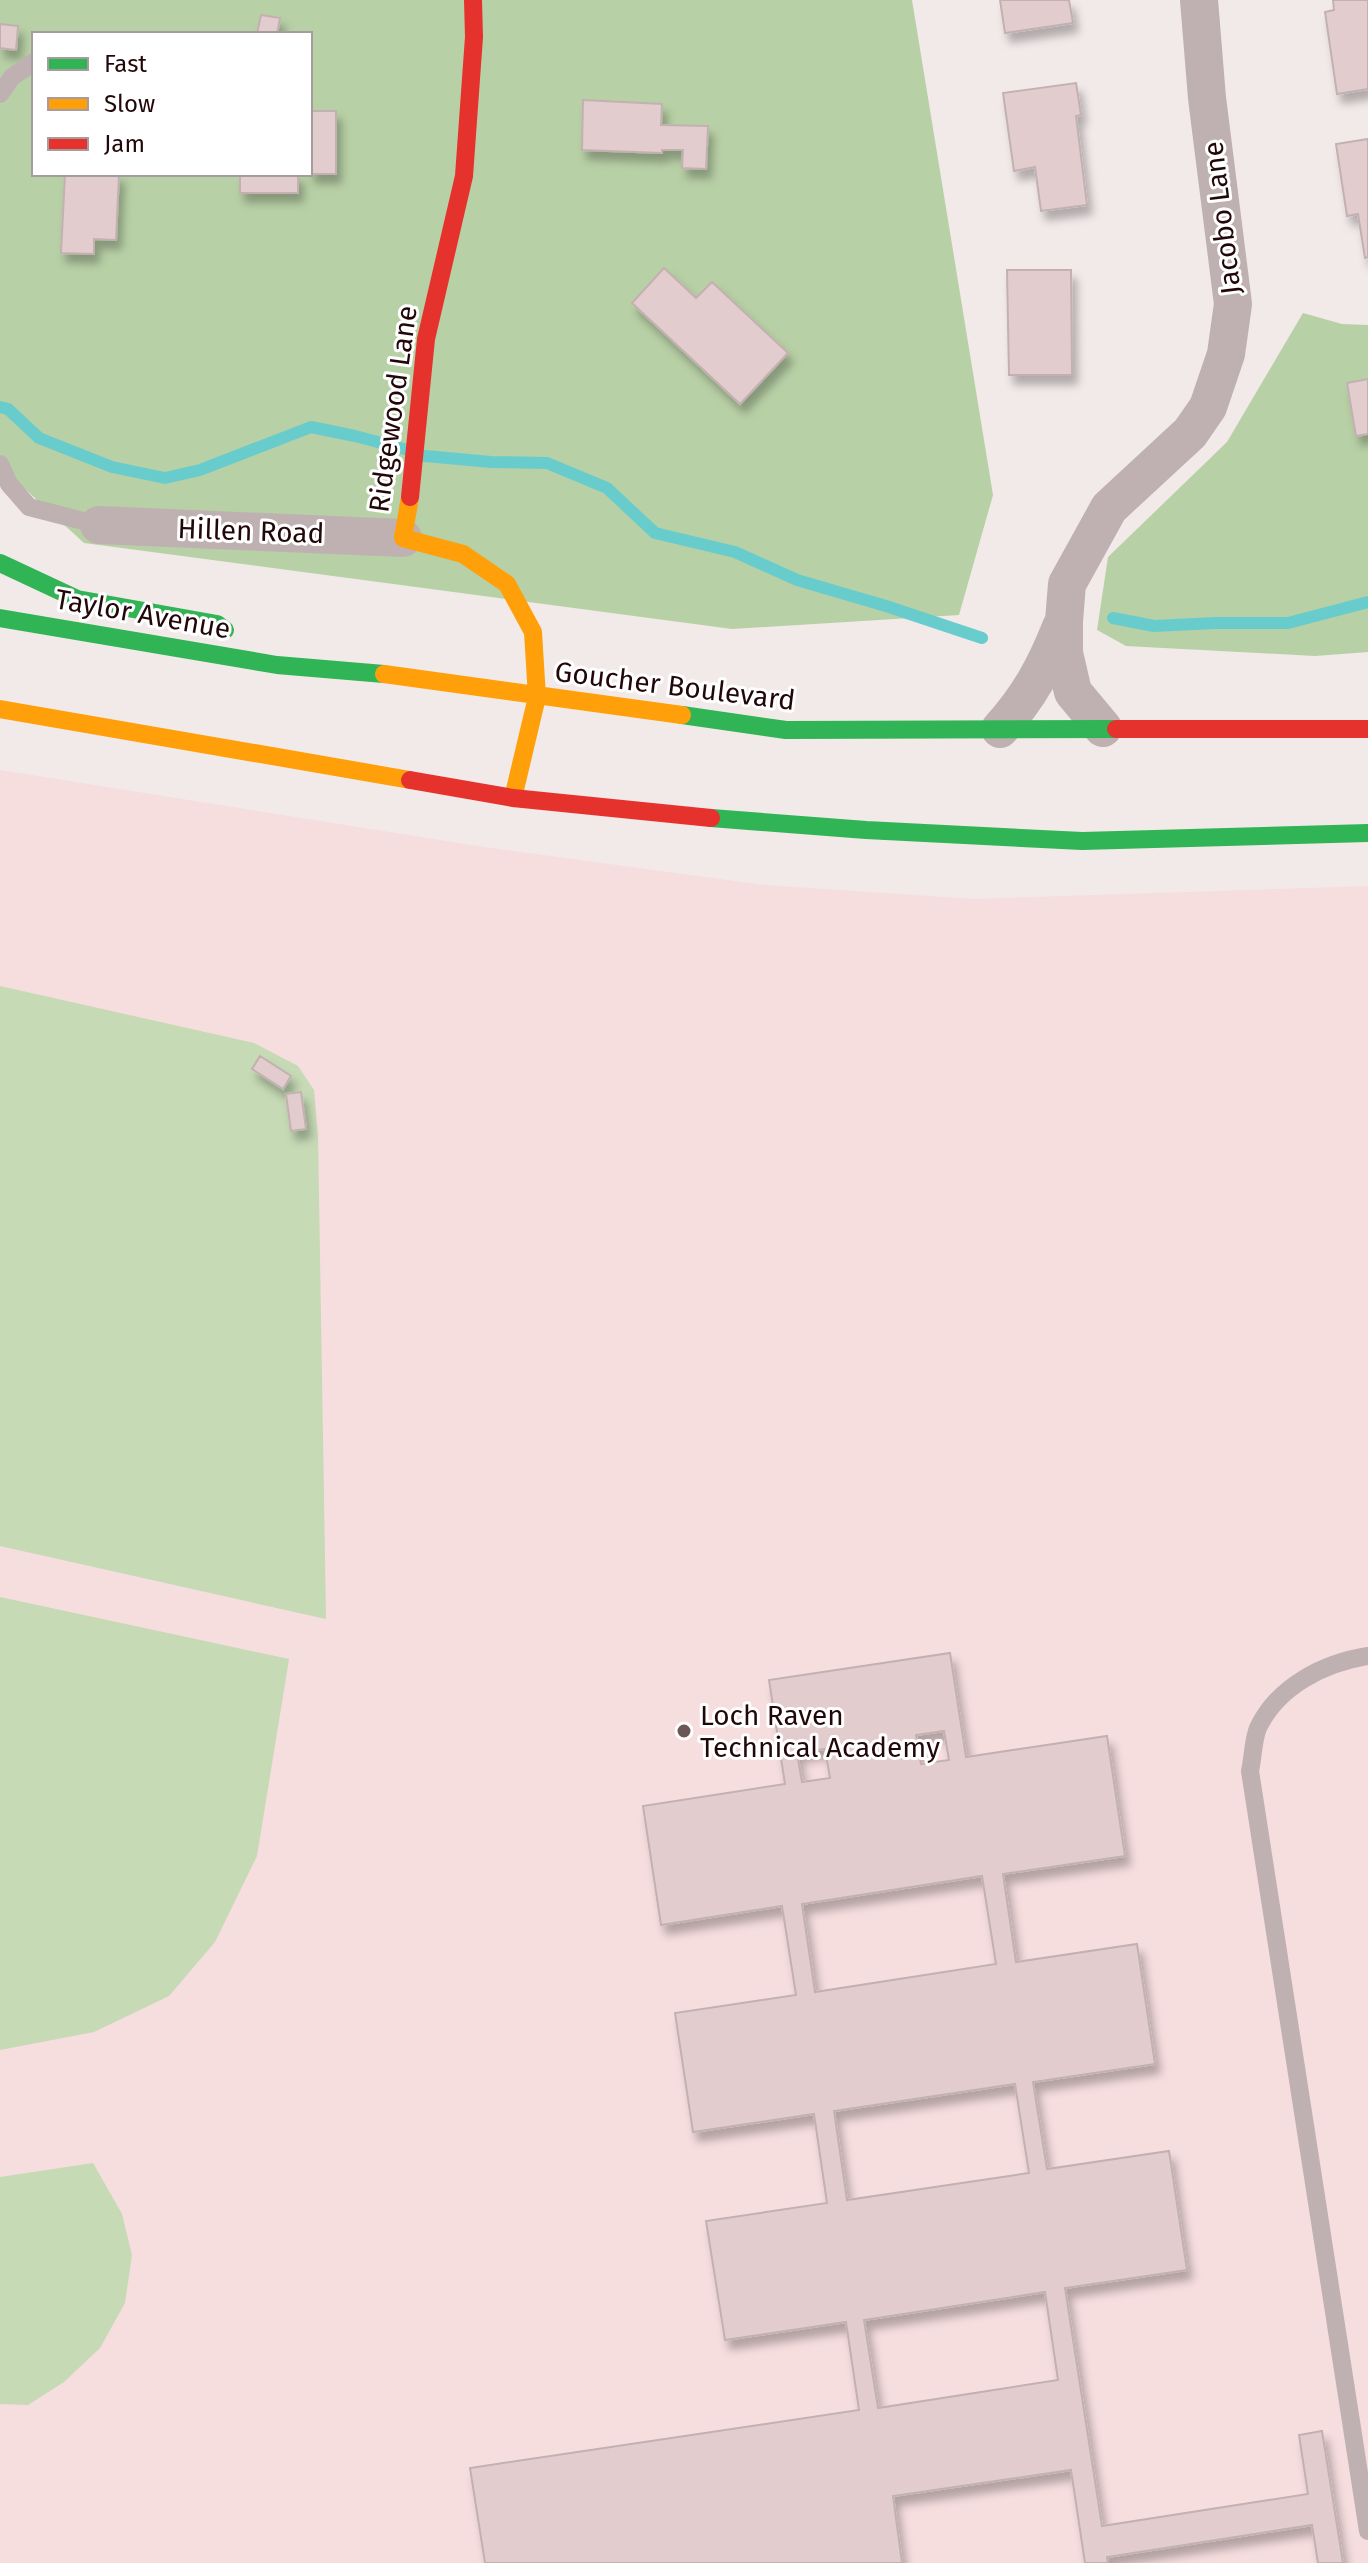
<svg xmlns="http://www.w3.org/2000/svg" width="1368" height="2563" font-family="'Fira Sans',sans-serif">
<style>
.built{fill:#f6ddde}
.green{fill:#c5dab5}
.forest{fill:#b8d0a6;fill-rule:evenodd}
.lines{fill:none;stroke-linecap:round;stroke-linejoin:round}
.stream{stroke:#69cccc;stroke-width:12}
.building{fill:#e3ccce;stroke:#c3b1b2;stroke-width:2;fill-rule:evenodd;filter:url(#shadow)}
.lane{stroke:#bfb1b1;stroke-width:18}
.street{stroke:#bfb1b1;stroke-width:38}
.fast{stroke:#30b455;stroke-width:18}
.slow{stroke:#ff9f0a;stroke-width:18}
.jam{stroke:#e5322d;stroke-width:18}
.poi-dot{fill:#6b5658;stroke:#fff;stroke-width:3}
.labels{text-anchor:middle;dominant-baseline:central;stroke-width:6;stroke-linejoin:round;paint-order:stroke}
.street-label{font-size:28px;fill:#22070a;stroke:#fff}
.poi-label{font-size:28px;fill:#22070a;stroke:#fff;text-anchor:start}
</style>
<defs>
<filter id="shadow"><feDropShadow dx="5" dy="9" stdDeviation="4" flood-color="#0004"/></filter>
</defs>
<rect width="100%" height="100%" fill="#f2e9e9"/>
<!-- built -->
<path class="built" d="M 0,770 L 484,847 L 764,885 L 974,899 L 1368,886 L 1368,2563 L 0,2563 Z"/>
<!-- green -->
<path class="green" d="M 0,986 L 254,1043 L 298,1066 L 314,1090 L 318,1136 L 326,1619 L 0,1546 Z
M 0,1597 L 289,1659 L 257,1856 L 215,1942 L 169,1996 L 94,2032 L 0,2050 Z
M 93,2163 L 122,2214 L 132,2255 L 125,2303 L 100,2348 L 64,2382 L 28,2405 L 0,2404 L 0,2177 Z"/>
<!-- forest -->
<path class="forest" d="M 0,0 L 912,0 L 993,495 L 959,615 L 732,629 L 84,543 L 0,466 ZM 34,34 L 310,34 L 310,174 L 34,174 Z
M 1303,313 L 1342,324 L 1368,325 L 1368,652 L 1315,656 L 1126,646 L 1097,630 L 1108,557 L 1227,442 Z"/>
<g class="lines">
<!-- stream -->
<path class="stream" d="M 0,407 L 8,409 L 39,438 L 112,467 L 165,478 L 200,470 L 311,427 L 355,436 L 408,450
M 425,456 L 491,462 L 547,463 L 607,488 L 655,533 L 735,552 L 797,580 L 886,606 L 982,638
M 1113,618 L 1154,626 L 1215,623 L 1288,623 L 1368,602"/>
</g>
<!-- building -->
<path class="building" d="M 1000,0 L 1069,0 L 1073,23 L 1005,33 Z
M 1333,0 L 1368,0 L 1368,89 L 1337,94 L 1325,12 L 1334,10 Z
M 261,15 L 280,18 L 277,34 L 257,34 Z
M 0,24 L 18,26 L 16,50 L 0,48 Z
M 1076,83 L 1081,115 L 1076,116 L 1087,205 L 1041,211 L 1035,167 L 1014,171 L 1003,93 Z
M 583,100 L 662,104 L 661,125 L 708,126 L 706,169 L 682,168 L 683,150 L 662,150 L 662,153 L 582,150 Z
M 310,111 L 336,111 L 336,174 L 310,174 Z
M 1368,139 L 1368,257 L 1365,258 L 1358,214 L 1347,216 L 1336,144 Z
M 65,174 L 119,174 L 116,240 L 94,239 L 94,254 L 61,253 Z
M 240,174 L 298,174 L 298,193 L 240,193 Z
M 664,268 L 696,298 L 712,282 L 788,353 L 740,404 L 632,303 Z
M 1007,270 L 1071,270 L 1072,375 L 1009,375 Z
M 1368,379 L 1368,434 L 1356,436 L 1347,383 Z
M 260,1056 L 291,1076 L 283,1089 L 252,1069 Z
M 301,1092 L 306,1129 L 291,1131 L 286,1094 Z
M 950,1653 L 966,1757 L 1107,1736 L 1125,1856 L 1003,1874 L 1016,1962 L 1137,1944 L 1155,2064 L 1033,2082 L 1047,2169 L 1169,2151 L 1187,2270 L 1065,2288 L 1102,2526 L 1308,2494 L 1299,2435 L 1322,2431 L 1343,2563 L 1318,2563 L 1312,2525 L 1107,2557 L 1108,2563 L 1085,2563 L 1071,2470 L 893,2496 L 902,2563 L 485,2563 L 470,2468 L 859,2410 L 846,2322 L 725,2340 L 706,2221 L 827,2203 L 814,2114 L 693,2132 L 675,2013 L 796,1995 L 782,1906 L 661,1925 L 643,1806 L 785,1784 L 769,1680 ZM 944,1731 L 949,1760 L 921,1764 L 916,1735 ZM 825,1749 L 830,1778 L 802,1782 L 797,1753 ZM 982,1876 L 996,1964 L 815,1992 L 802,1904 ZM 1015,2084 L 1029,2173 L 847,2200 L 834,2111 ZM 1045,2292 L 1058,2380 L 878,2408 L 864,2320 Z"/>
<g class="lines">
<!-- lane -->
<path class="lane" d="M 0,94 L 12,77 L 34,62
M 0,464 L 9,484 L 29,507 L 99,525
M 1368,1656 C 1324,1663 1278,1686 1258,1728 C 1253,1740 1253,1758 1250,1771 L 1368,2531"/>
<!-- street -->
<path class="street" d="M 99,525 L 403,538
M 1103,728 L 1073,692 L 1064,653 L 1064,621 L 1067,584 L 1109,508 L 1190,433 L 1208,407 L 1226,354 L 1233,304 L 1207,98 L 1199,0
M 1000,729 C 1029,697 1045,667 1061,627"/>
<!-- fast -->
<path class="fast" d="M 0,563 L 77,599 L 217,624 L 225,630
M 0,618 L 277,665 L 384,674
M 682,715 L 786,730 L 1116,729
M 711,818 L 866,830 L 1082,841 L 1368,833"/>
<!-- slow -->
<path class="slow" d="M 410,497 L 403,538 L 463,554 L 507,584 L 533,632 L 537,697 L 513,798
M 384,674 L 682,715
M 0,709 L 410,780"/>
<!-- jam -->
<path class="jam" d="M 410,497 L 426,339 L 464,176 L 474,37 L 473,0
M 1116,729 L 1368,729
M 410,780 L 513,798 L 711,818"/>
</g>
<!-- markers -->
<circle class="poi-dot" cx="684" cy="1731" r="8"/>
<g class="labels">
<!-- street labels -->
<g class="street-label">
<text transform="translate(1222 218) rotate(-97)">Jacobo Lane</text>
<text transform="translate(393 409) rotate(-82)">Ridgewood Lane</text>
<text transform="translate(251 531) rotate(2)">Hillen Road</text>
<text transform="translate(143 614) rotate(10)">Taylor Avenue</text>
<text transform="translate(675 686) rotate(7)">Goucher Boulevard</text>
</g>
<!-- poi labels -->
<g class="poi-label">
<text x="700" y="1715">Loch Raven<tspan x="700" dy="32">Technical Academy</tspan></text>
</g>
</g>
<!-- legend -->
<rect x="32" y="32" width="280" height="144" fill="#ffffff" stroke="#a79c9d" stroke-width="2"/>
<rect x="48" y="58" width="40" height="12" fill="#30b455" stroke="#a79c9d" stroke-width="2"/>
<text x="104" y="72" font-size="24" fill="#22070a">Fast</text>
<rect x="48" y="98" width="40" height="12" fill="#ff9f0a" stroke="#a79c9d" stroke-width="2"/>
<text x="104" y="112" font-size="24" fill="#22070a">Slow</text>
<rect x="48" y="138" width="40" height="12" fill="#e5322d" stroke="#a79c9d" stroke-width="2"/>
<text x="104" y="152" font-size="24" fill="#22070a">Jam</text>
</svg>
